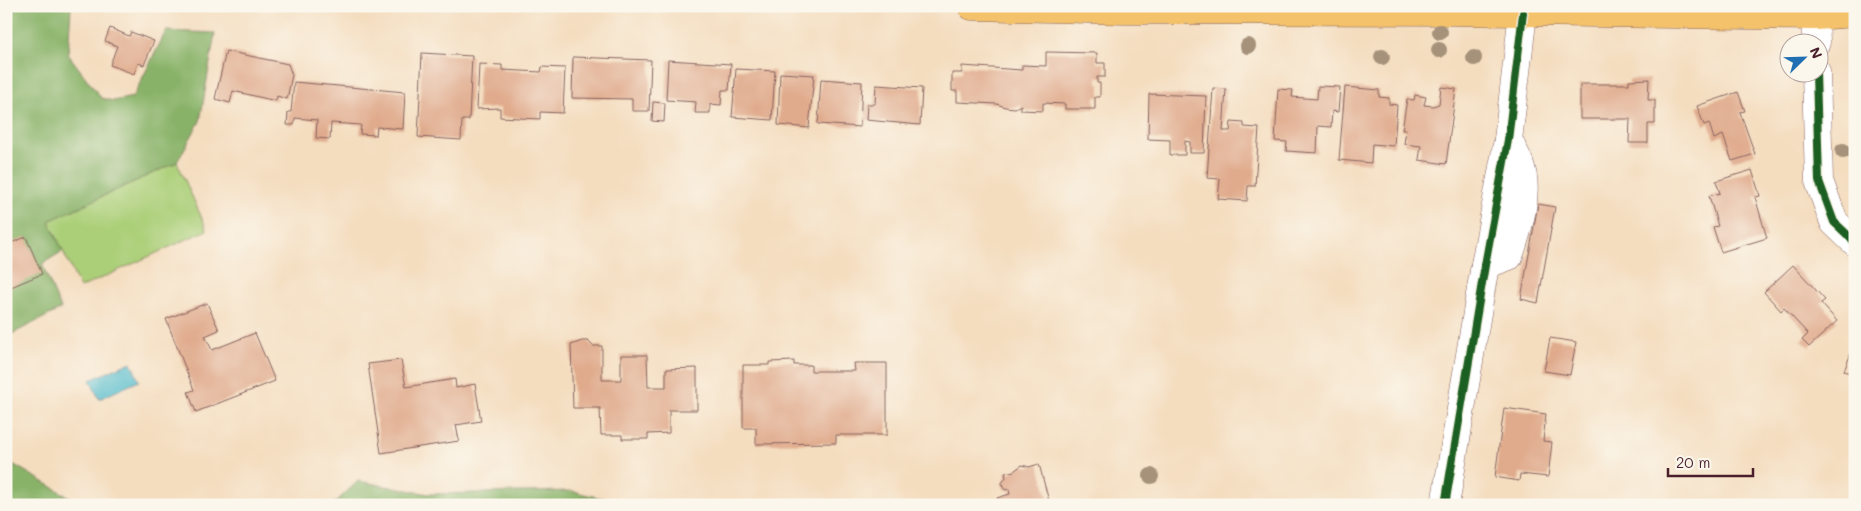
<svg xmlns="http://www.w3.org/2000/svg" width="1861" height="511" font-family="Mali,sans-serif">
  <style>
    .green { fill: #abcf78; stroke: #7a7752 }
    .forest { fill: #88b268; stroke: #69684a }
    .water { fill: #4eb9ca; stroke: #4c6c7a }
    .building { fill: #e0aa8c }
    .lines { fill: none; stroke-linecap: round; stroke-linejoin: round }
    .minor-casing { stroke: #86625f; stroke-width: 29 }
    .major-casing { stroke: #86625f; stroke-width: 29 }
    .minor { stroke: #fff; stroke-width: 28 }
    .major { stroke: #f4c26a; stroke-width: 28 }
    .cycleway-casing { stroke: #fbf7ec; stroke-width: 11 }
    .cycleway { stroke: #1b5e20; stroke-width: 8 }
    .tree { fill: #a6927a }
  </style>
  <rect width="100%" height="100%" fill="#fbf7ec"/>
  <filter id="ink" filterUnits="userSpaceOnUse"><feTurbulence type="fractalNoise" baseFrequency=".02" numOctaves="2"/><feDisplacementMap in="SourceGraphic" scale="10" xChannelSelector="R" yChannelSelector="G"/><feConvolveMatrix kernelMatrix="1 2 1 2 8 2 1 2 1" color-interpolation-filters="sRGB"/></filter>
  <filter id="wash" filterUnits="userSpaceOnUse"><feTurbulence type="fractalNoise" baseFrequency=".0096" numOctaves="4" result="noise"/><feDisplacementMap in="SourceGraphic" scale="20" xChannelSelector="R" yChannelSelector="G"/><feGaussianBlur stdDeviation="1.12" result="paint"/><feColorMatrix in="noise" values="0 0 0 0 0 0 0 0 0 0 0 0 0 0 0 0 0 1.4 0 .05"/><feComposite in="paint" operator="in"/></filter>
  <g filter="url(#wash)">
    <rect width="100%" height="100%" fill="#f4ddbf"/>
    <!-- green -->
    <path class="green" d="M177,162L207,230L80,288L49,221Z"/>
    <!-- forest -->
    <g class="forest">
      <path d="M6,6L71,7L68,54L101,98L113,101L133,97L166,31L215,33L200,121L177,162L49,221L63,251L42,264L61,309L6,337Z"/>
      <path d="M6,460L83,505H6Z"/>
      <path d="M358,481L429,494L570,491L634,505H333Z"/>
    </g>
    <!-- water -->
    <path class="water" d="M131,362L139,381L99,399L90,380Z"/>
    <g id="blocks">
      <!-- building -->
      <g class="building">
        <path d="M110,28L129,36L131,32L154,41L144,65L138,63L134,74L110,65L117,46L105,41Z"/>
        <path d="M226,51L288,64L292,75L287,99L277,96L276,101L233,91L230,103L215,99Z"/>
        <path d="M1046,52L1097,53V63H1105V77H1097V83H1100V97H1095V109H1065V104L1043,103V111L1021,110V105L1015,108L1005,107L997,104L957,102V91H952V73H962V66L1022,70V65L1046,66Z"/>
        <path d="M422,53L472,56L469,120H462L461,140L418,137Z"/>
        <path d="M573,57L651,60L649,111H632V99L572,98Z"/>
        <path d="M668,60L731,64L729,90H722L721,105L710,104V113H695L696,102L666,100Z"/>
        <path d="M479,64L502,65V70L541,72L542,67L565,68L563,113L540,112V119L519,118L500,117V108L477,109Z"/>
        <path d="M736,69L775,71L772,120L732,117Z"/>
        <path d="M780,73L814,75L809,128L778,125Z"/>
        <path d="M821,79L862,82L860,127L818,124Z"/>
        <path d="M1649,79L1648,100H1655V124H1648V143H1629L1630,119H1580V84H1629V80Z"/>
        <path d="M294,82L405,92L403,129L377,127L376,135L360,134L361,125L331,123L330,139L316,138L317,120L295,118L294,125H287L288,112H291Z"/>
        <path d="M876,85L922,88L920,125L866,120L867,104H875Z"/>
        <path d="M1318,86L1340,87L1338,112L1332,111L1331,127L1318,126L1317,153L1286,151L1287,142L1275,141L1278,89L1293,90L1292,97L1317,99Z"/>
        <path d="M1345,87L1379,90V97L1389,98V104L1397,105L1394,146L1372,144L1371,163L1339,160Z"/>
        <path d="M1441,87L1456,89L1446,164L1419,160L1421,146L1404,144L1406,130H1402L1407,99L1414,100L1415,95L1426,97L1424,105L1433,106L1439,104Z"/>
        <path d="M1213,88L1226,89L1223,131H1230L1231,122L1244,123V127L1259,128L1255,186H1248L1247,201L1218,199L1220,179L1207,178Z"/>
        <path d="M1738,92L1745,111L1740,112L1755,154L1732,161L1723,135L1714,139L1709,123L1704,125L1697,106Z"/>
        <path d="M1149,94L1206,96L1204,153H1190V142L1185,141V155H1170V140L1148,139Z"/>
        <path d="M653,102L665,103L664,122L652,121Z"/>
        <path d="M1752,170L1760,196L1755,197L1767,238L1721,252L1713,227L1718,226L1709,196L1720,193L1716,181Z"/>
        <path d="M1538,204L1555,207L1538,303L1521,299Z"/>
        <path d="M26,237L42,274L11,287L6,276V245Z"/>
        <path d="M1793,265L1825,300L1821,303L1837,321L1809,347L1802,340L1808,334L1784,308L1781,311L1764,292Z"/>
        <path d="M207,303L219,330L205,336L212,350L255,333L275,381L196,412L188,392L194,390L166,319Z"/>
        <path d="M1550,338L1576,342L1570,375L1544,371Z"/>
        <path d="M582,341H588L593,346H602V380H621V355H647L648,387H666V369L697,368V410H669V433L648,434V439H622V435H601L600,408H573L571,345Z"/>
        <path d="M1855,343V375L1844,371Z"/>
        <path d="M401,360L406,387L455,379L456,388L475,384L481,421L456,425L459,441L381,453L368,364Z"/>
        <path d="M794,361V365H811V371H855L854,363H887V435H836V443L756,444V428H743V365H769V362Z"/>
        <path d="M1504,408L1546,414L1543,441L1552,442L1548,477L1520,474L1519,481L1495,477Z"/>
        <path d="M1039,464L1050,505H999L997,498L1010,494L1009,489L1005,490L1003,487L1002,483L1006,477L1005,473L1014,471L1022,465L1029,467Z"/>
      </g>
    </g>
  </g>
  <g filter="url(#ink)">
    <use href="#blocks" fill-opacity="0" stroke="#86625f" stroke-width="1"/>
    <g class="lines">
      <!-- minor casing -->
      <g class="minor-casing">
        <g id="minor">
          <path d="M1815,16L1816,42"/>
          <path d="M1816,72L1819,181L1834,222L1855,242"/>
          <path d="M1485,265L1509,256C1518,230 1530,192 1520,165C1517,156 1512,148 1508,140"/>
          <path d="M1445,505L1485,265L1508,140L1523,13"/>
        </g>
      </g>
      <!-- major casing -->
      <g class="major-casing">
        <path id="major" d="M972,6L1125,10L1449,11L1815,16L1855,13"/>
      </g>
      <!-- minor -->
      <use href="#minor" class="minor"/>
      <!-- major -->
      <use href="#major" class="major"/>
      <!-- cycleway casing -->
      <g class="cycleway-casing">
        <g id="cycleway">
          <path d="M1816,72L1819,181L1834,222L1855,242"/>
          <path d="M1445,505L1485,265L1508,140L1523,13"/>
        </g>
      </g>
      <!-- cycleway -->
      <use href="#cycleway" class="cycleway"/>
    </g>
    <!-- trees -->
    <g class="tree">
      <circle cx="1440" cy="32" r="8"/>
      <circle cx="1248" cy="46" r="8"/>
      <circle cx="1439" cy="50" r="8"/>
      <circle cx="1382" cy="57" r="8"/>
      <circle cx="1474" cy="58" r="8"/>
      <circle cx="1843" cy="151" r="8"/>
      <circle cx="1151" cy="476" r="8"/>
    </g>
  </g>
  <!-- margin -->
  <rect width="1861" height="511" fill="none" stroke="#fbf7ec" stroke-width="25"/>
  <!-- north arrow -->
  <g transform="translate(1804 58) rotate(67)"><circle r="24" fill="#fbf7ec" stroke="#b4a19f"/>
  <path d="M0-4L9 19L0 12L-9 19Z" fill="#1f6fb2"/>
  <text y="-8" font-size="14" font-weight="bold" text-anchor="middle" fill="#4a1f2b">N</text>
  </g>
  <!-- scale -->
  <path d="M1668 468v8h85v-8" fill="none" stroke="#4a1f2b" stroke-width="2.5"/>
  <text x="1676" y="468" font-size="15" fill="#4a1f2b" stroke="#fbf7ec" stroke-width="4" paint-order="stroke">20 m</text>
</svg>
